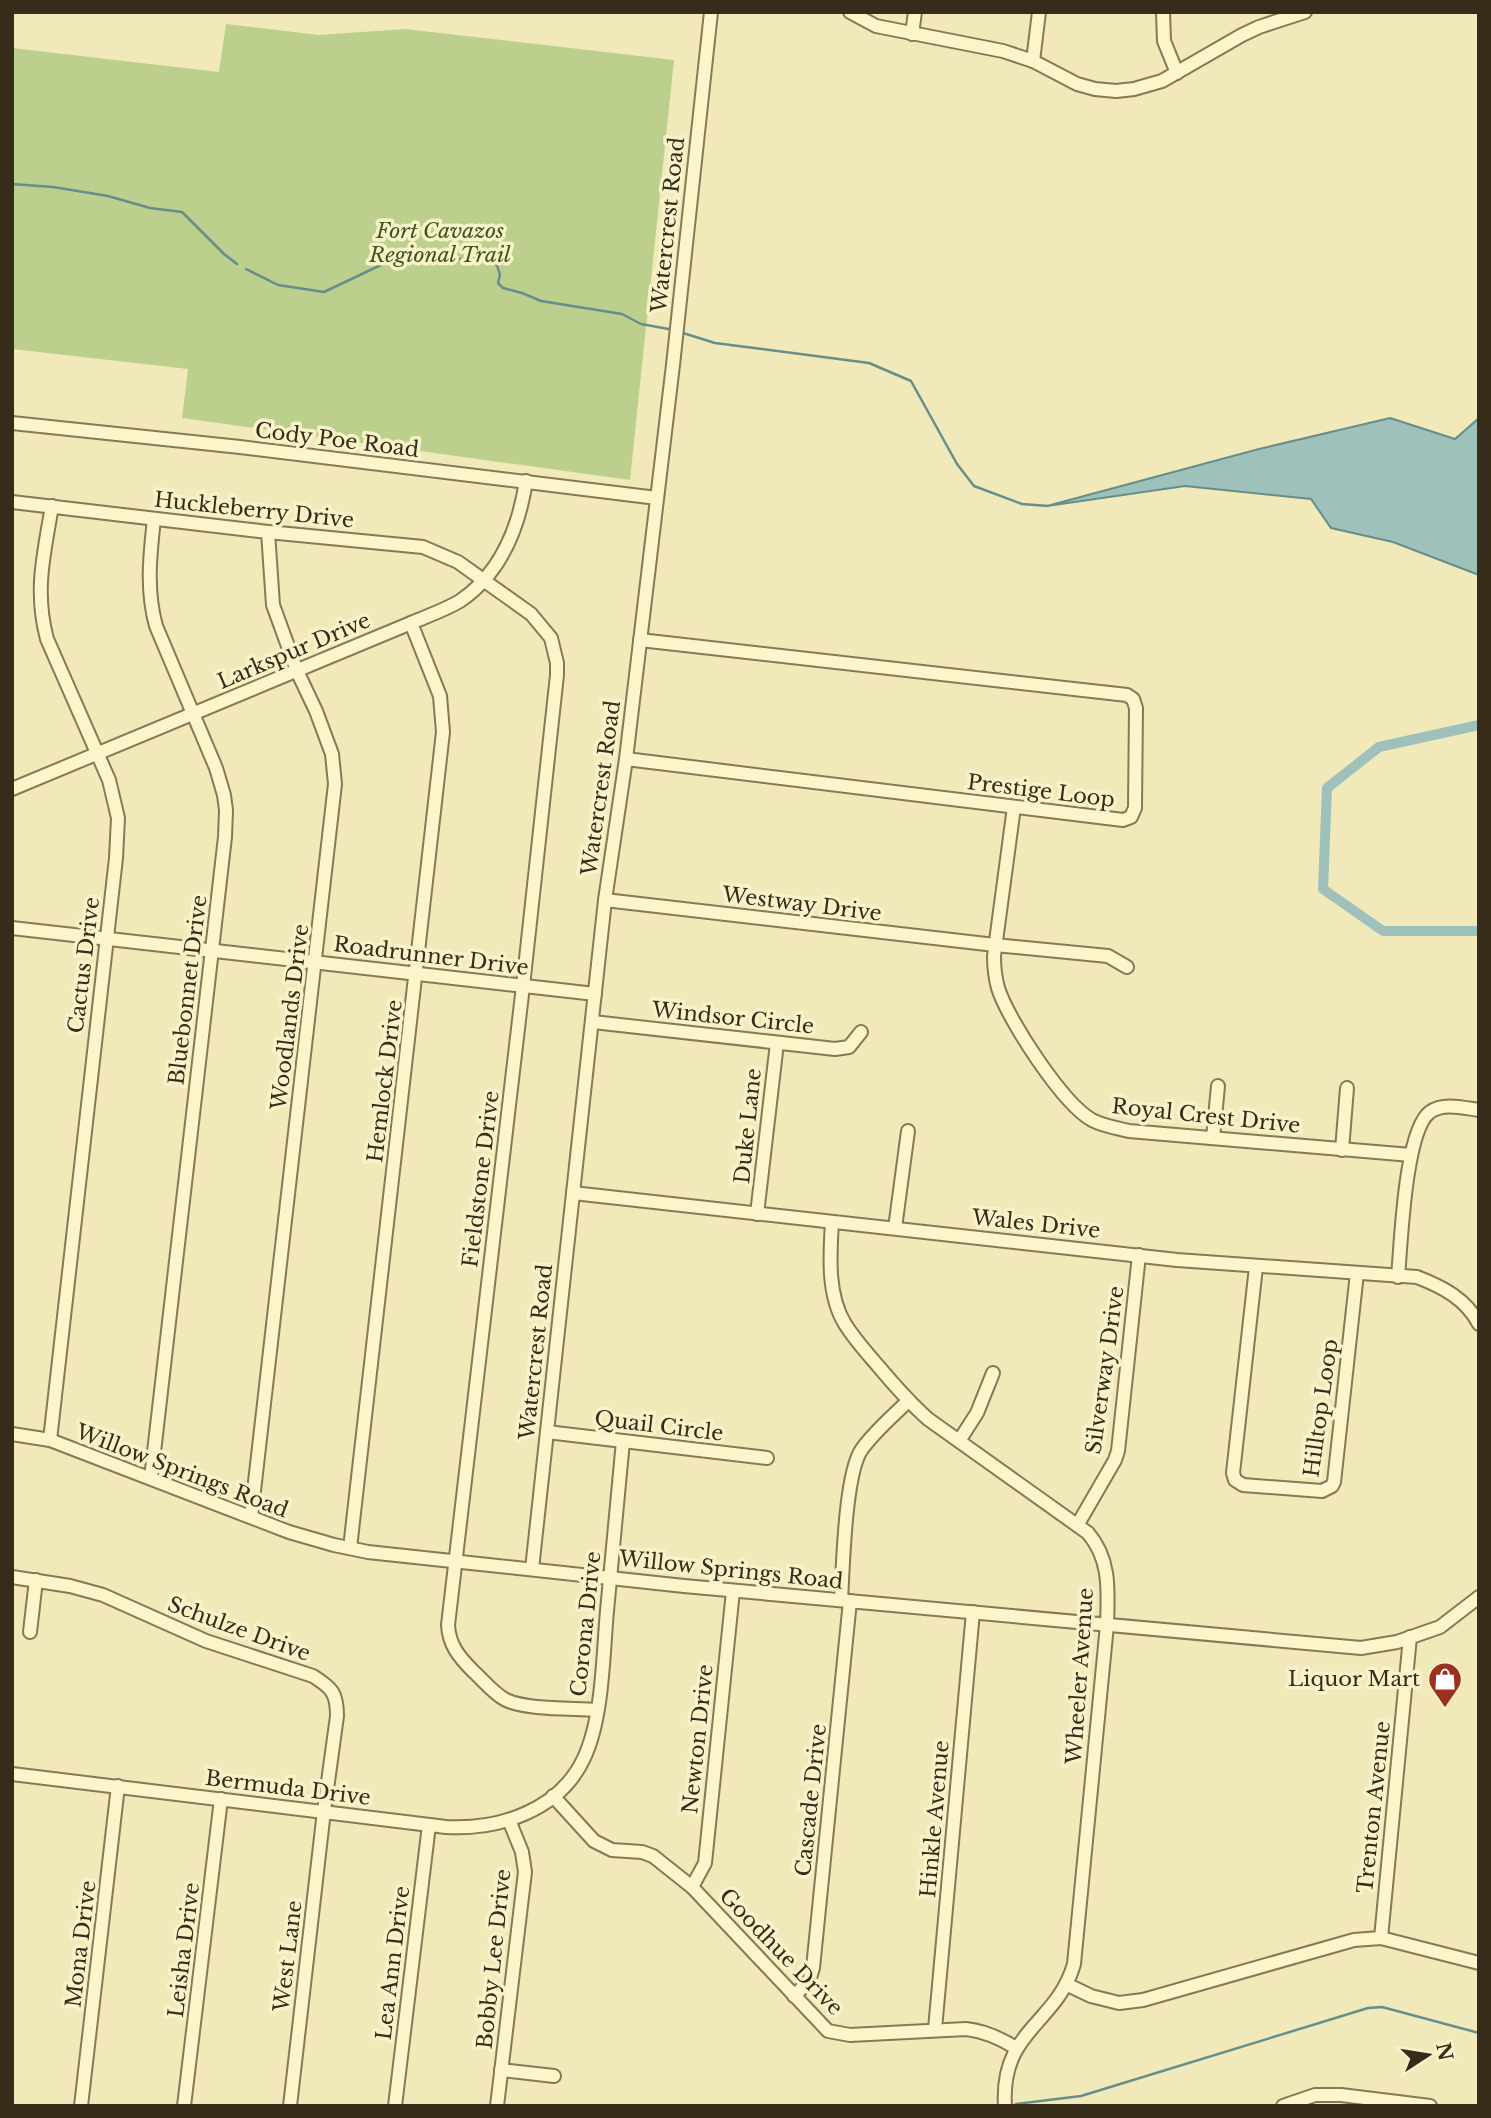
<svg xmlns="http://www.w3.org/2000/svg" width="1491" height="2118" font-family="'Libre Baskerville',serif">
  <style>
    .green { fill: #bdcf8d }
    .water { fill: #9ec1bc; stroke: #668e8b; stroke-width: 2 }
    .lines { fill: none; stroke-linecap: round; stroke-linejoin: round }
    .stream { stroke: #668e8b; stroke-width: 2.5 }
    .canal { stroke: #9ec1bc; stroke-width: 10 }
    .minor-casing { stroke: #897853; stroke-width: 16 }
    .minor { stroke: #fcf5cc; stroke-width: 12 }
    .labels { text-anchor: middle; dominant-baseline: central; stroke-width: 7; stroke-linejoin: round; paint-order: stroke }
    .street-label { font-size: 21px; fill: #362c19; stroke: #f8f2c9 }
    .park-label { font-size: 21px; font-style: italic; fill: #3e541e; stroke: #f8f2c9 }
    .poi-label { font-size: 21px; fill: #362c19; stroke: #f8f2c9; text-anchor: end }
  </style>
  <rect width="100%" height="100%" fill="#f1e9b9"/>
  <!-- green -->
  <path class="green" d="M226,24L319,35L405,29L674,60L630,480L182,418L188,369L12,349V48L219,72Z"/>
  <!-- water -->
  <path class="water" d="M1390,418L1455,439L1479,418V575L1393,542L1331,528L1311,499L1185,486L1047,506L1259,449Z"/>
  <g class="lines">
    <!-- stream -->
    <g class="stream">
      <path d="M12,184L53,187L108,196L150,208L182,212L224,254L237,264"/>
      <path d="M246,269L278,285L324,292L383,264L477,258L497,265L500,275L498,283L503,288L522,293L541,301L622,314L641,324L674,330"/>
      <path d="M680,332L715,343L869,363L911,381L957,464L974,486L1022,504L1048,506"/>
      <path d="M1016,2104L1081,2096L1368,2008L1382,2007L1479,2033"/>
      <path d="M992,2106L999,2105"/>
    </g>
    <!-- canal -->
    <path class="canal" d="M1479,725L1379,747L1327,788L1323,889L1383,931H1479"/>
    <!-- minor casing -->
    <g class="minor-casing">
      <g id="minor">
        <path d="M850,12L876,26L1003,51L1033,61L1077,84L1095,89L1116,91L1134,89L1162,81L1242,35L1259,27L1305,12"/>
        <path d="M1163,12L1164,41L1177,73"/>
        <path d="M912,34L915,12"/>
        <path d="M1033,61L1039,12"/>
        <path d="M12,423L240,447L657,498"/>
        <path d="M12,502L268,532L423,547L458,562L531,614L551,638L557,663V675L523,986L448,1625C449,1645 459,1657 473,1671C483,1680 494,1694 506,1700C527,1710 573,1708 597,1710"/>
        <path d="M626,759L1123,820L1131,817L1135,808L1136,708L1133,699L1127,695L640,640"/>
        <path d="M12,789L411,623C427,616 445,610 460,601C501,573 519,527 526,481"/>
        <path d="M1014,807L994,956C994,967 995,977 998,988C1008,1020 1063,1104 1092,1120C1103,1126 1117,1128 1129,1131L1411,1155"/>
        <path d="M605,900L995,945L1108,956L1127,967"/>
        <path d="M12,928L595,994"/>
        <path d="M593,1022L835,1049L849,1047L861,1032"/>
        <path d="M1213,1138L1218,1086"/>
        <path d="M1342,1150L1347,1088"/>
        <path d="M573,1193L1177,1260L1417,1277C1443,1287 1466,1299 1479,1324"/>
        <path d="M757,1214L777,1043"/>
        <path d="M832,1222C830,1255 827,1295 845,1324C855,1340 867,1353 879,1367C895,1386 910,1403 928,1419L1088,1533C1111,1560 1108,1591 1107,1625L1074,1964C1057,2024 1000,2030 1005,2106"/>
        <path d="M895,1228L908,1131"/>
        <path d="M1256,1267L1233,1473L1235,1480L1243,1485L1322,1491L1332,1486L1334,1482L1357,1273"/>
        <path d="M1398,1277C1401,1243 1405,1130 1430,1112C1443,1102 1464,1108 1479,1110"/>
        <path d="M547,1432L767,1458"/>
        <path d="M12,1434L50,1440L289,1532L334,1545L368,1552L684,1586L1361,1648L1397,1642L1440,1627L1479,1597"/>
        <path d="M50,1440L116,858L118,818L109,780L47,639C34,591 44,554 52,506"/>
        <path d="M959,1441L977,1413L993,1373"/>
        <path d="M151,1478L225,837L226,810L224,795L216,768L156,626C146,590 150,555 154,519"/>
        <path d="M251,1517L335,784L332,754L316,711L297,671L273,605L268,532"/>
        <path d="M1078,1524L1115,1460L1118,1451L1139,1255"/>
        <path d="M350,1548L443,732L440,696L411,623"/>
        <path d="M532,1569L605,900L626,759L673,365L711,12"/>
        <path d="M12,1577L70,1586L103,1595L206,1641L313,1676C332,1688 337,1693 337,1716L324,1811L290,2106"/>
        <path d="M841,1600C843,1567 845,1472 862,1449C875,1431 893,1416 908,1401"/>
        <path d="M30,1632L36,1580"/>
        <path d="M12,1774L446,1827C500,1830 560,1810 584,1758C603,1718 603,1654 607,1611C612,1554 618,1498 623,1441"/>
        <path d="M553,1796L594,1841L612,1850L642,1852L653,1856L692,1887L828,2031L850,2035L966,2029C985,2031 1000,2038 1016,2048"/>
        <path d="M692,1887L705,1863L733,1591"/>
        <path d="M1381,1938L1410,1637"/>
        <path d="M1066,1984L1091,1996L1119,2003L1143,2000L1354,1940L1381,1938L1479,1963"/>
        <path d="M794,1996L809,1981L813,1968L850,1601"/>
        <path d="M935,2029L973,1612"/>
        <path d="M501,2070L554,2076"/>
        <path d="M81,2106L118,1786"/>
        <path d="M184,2106L221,1799"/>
        <path d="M395,2106L429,1825"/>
        <path d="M497,2106L525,1872L522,1852L509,1820"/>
        <path d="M1283,2106L1315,2095H1341L1430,2106"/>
      </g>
    </g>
    <!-- minor -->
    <use href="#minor" class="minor"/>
  </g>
  <!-- icons -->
  <defs>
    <g id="shop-pin" transform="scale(1.75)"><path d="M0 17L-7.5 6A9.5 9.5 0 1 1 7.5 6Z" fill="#9c311e" stroke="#f8f2c9"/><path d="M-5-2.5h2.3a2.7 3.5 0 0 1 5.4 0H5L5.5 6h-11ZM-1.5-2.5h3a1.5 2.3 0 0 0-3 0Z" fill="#fff"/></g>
  </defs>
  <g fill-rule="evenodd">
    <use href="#shop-pin" x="1445" y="1679"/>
  </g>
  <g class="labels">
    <!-- street labels -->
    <g class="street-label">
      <text transform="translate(668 225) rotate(-84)">Watercrest Road</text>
      <text transform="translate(337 440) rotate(7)">Cody Poe Road</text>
      <text transform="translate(254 510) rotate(6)">Huckleberry Drive</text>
      <text transform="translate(294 651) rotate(-23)">Larkspur Drive</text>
      <text transform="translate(601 788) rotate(-82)">Watercrest Road</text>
      <text transform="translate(1041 791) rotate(7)">Prestige Loop</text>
      <text transform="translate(802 904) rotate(7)">Westway Drive</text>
      <text transform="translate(431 956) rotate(7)">Roadrunner Drive</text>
      <text transform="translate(84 965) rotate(-83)">Cactus Drive</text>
      <text transform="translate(188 990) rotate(-83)">Bluebonnet Drive</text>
      <text transform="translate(290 1017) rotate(-83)">Woodlands Drive</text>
      <text transform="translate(733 1018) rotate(6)">Windsor Circle</text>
      <text transform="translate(385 1081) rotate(-83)">Hemlock Drive</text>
      <text transform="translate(1206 1116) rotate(6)">Royal Crest Drive</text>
      <text transform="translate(748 1126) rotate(-84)">Duke Lane</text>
      <text transform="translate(481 1179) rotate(-83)">Fieldstone Drive</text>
      <text transform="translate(1036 1224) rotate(6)">Wales Drive</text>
      <text transform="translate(536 1352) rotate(-84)">Watercrest Road</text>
      <text transform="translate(1105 1370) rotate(-82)">Silverway Drive</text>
      <text transform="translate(1321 1408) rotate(-82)">Hilltop Loop</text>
      <text transform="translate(659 1426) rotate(7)">Quail Circle</text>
      <text transform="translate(182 1471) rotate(21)">Willow Springs Road</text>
      <text transform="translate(731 1570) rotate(6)">Willow Springs Road</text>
      <text transform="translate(586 1624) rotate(-84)">Corona Drive</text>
      <text transform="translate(239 1629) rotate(20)">Schulze Drive</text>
      <text transform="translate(1080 1676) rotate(-86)">Wheeler Avenue</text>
      <text transform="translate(698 1739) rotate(-84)">Newton Drive</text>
      <text transform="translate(288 1788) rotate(7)">Bermuda Drive</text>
      <text transform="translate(811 1800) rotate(-84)">Cascade Drive</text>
      <text transform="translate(1374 1807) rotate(-84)">Trenton Avenue</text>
      <text transform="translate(935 1819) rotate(-85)">Hinkle Avenue</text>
      <text transform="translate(81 1944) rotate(-83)">Mona Drive</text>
      <text transform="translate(184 1950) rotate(-83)">Leisha Drive</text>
      <text transform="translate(781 1952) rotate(46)">Goodhue Drive</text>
      <text transform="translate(288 1956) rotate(-83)">West Lane</text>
      <text transform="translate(494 1959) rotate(-84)">Bobby Lee Drive</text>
      <text transform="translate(393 1963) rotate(-83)">Lea Ann Drive</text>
    </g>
    <!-- park labels -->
    <g class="park-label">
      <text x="440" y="231">Fort Cavazos<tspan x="440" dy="24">Regional Trail</tspan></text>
    </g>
    <!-- poi labels -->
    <g class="poi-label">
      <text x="1420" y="1679">Liquor Mart</text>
    </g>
  </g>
  <!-- border -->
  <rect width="1491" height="2118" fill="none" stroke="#362c19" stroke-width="28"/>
  <!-- north arrow -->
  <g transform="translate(1428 2055) rotate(78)" stroke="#f8f2c9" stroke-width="5" paint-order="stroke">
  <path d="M0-5L12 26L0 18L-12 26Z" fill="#362c19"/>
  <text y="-10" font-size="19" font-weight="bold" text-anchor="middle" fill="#362c19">N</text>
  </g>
</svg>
